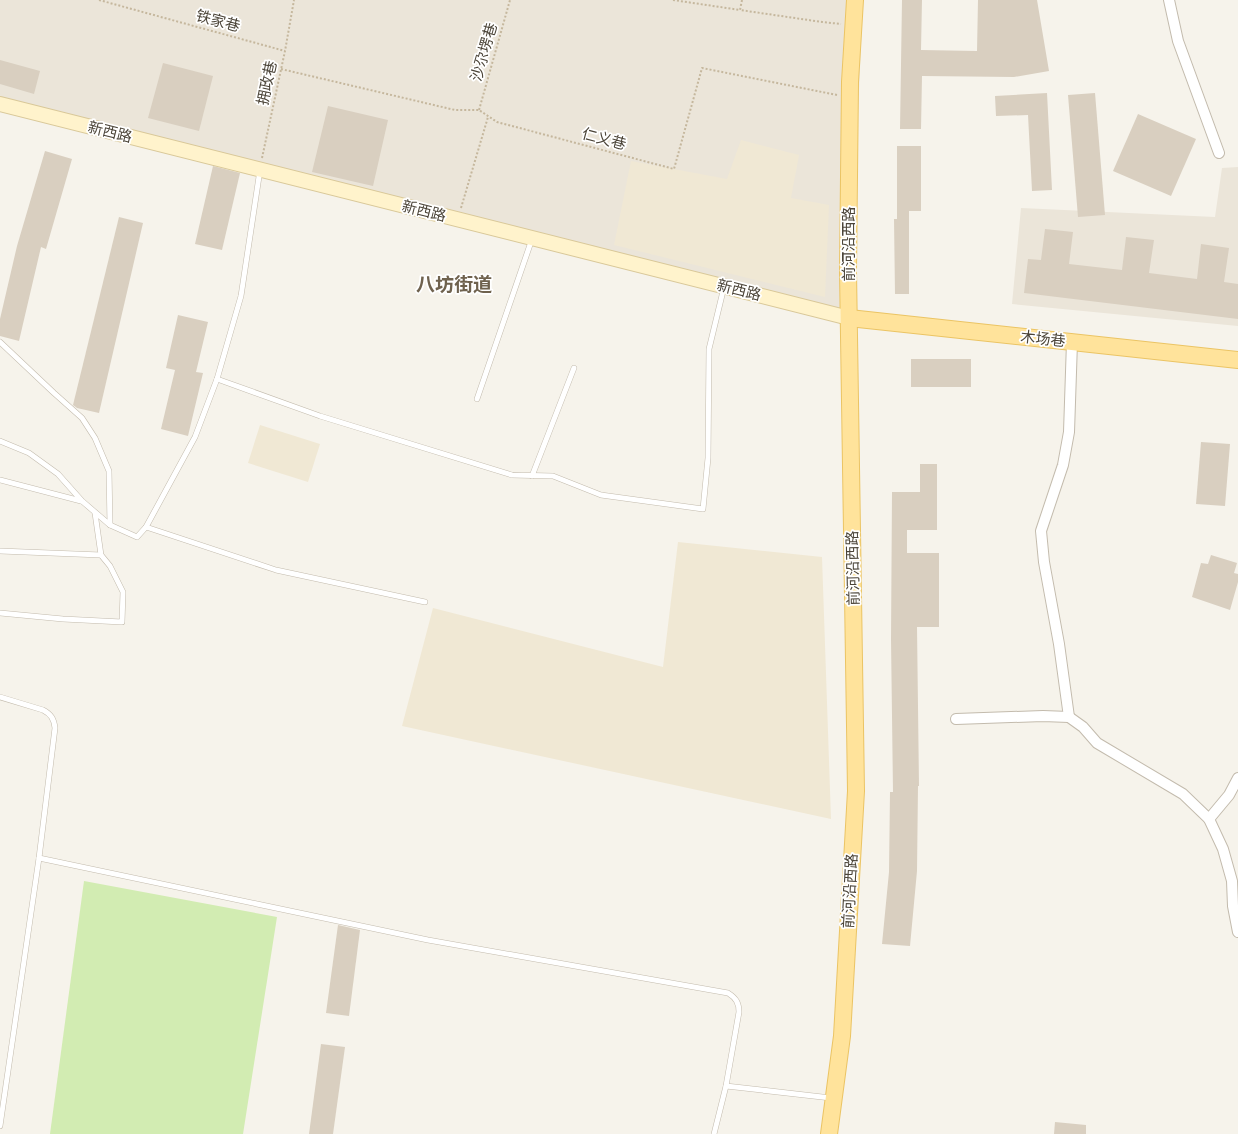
<svg xmlns="http://www.w3.org/2000/svg" width="1238" height="1134" font-family="Figtree,'Noto Sans SC',sans-serif">
  <style>
    .residential { fill: #ebe5d9 }
    .education { fill: #f0e8d4 }
    .green { fill: #d2ecb2 }
    .building { fill: #d9cfc0 }
    .lines { fill: none; stroke-linecap: round; stroke-linejoin: round }
    .service-casing { stroke: #c3bbad; stroke-width: 6 }
    .minor-casing { stroke: #c3bbad; stroke-width: 12 }
    .secondary-casing { stroke: #d9c899; stroke-width: 16 }
    .primary-casing { stroke: #ebc464; stroke-width: 18 }
    .path { stroke: #c5b79d; stroke-width: 2; stroke-dasharray: 2 2; stroke-linecap: butt }
    .service { stroke: #fff; stroke-width: 5 }
    .minor { stroke: #fff; stroke-width: 10 }
    .secondary { stroke: #fff3cc; stroke-width: 14 }
    .primary { stroke: #ffe39b; stroke-width: 16 }
    .labels { text-anchor: middle; dominant-baseline: central; stroke-width: 3.5; stroke-linejoin: round; paint-order: stroke }
    .street-label { font-size: 15px; fill: #4b4438; stroke: #fff }
    .district-label { font-size: 19px; font-weight: bold; fill: #6f624e; stroke: #fff }
  </style>
  <rect width="100%" height="100%" fill="#f6f3eb"/>
  <!-- residential -->
  <g class="residential">
    <path d="M0,0H863L849,318L0,104Z"/>
    <path d="M1238,167V326L1012,304L1021,208L1215,217L1222,168Z"/>
  </g>
  <!-- education -->
  <g class="education">
    <path d="M741,140L799,155L791,198L829,205L825,297L614,245L631,161L727,179Z"/>
    <path d="M260,425L320,444L308,482L248,463Z"/>
    <path d="M678,542L822,557L831,819L402,726L433,608L663,667Z"/>
  </g>
  <!-- green -->
  <path class="green" d="M84,881L277,917L243,1134H50Z"/>
  <!-- building -->
  <g class="building">
    <path d="M902,0H922L921,50L977,51L978,0H1037L1049,71L1014,77L922,76L921,129H900Z"/>
    <path d="M0,60L40,71L34,94L0,84Z"/>
    <path d="M163,63L213,76L199,131L148,118Z"/>
    <path d="M1047,93L1052,190L1032,191L1028,115L996,116L995,96Z"/>
    <path d="M1095,93L1105,215L1078,217L1068,95Z"/>
    <path d="M328,106L388,120L373,186L312,172Z"/>
    <path d="M1138,114L1196,139L1171,196L1113,171Z"/>
    <path d="M897,146H921V211H909V294H895L894,219H897Z"/>
    <path d="M45,151L72,159L46,249L41,247L19,341L0,336V319L17,246Z"/>
    <path d="M213,166L240,173L222,250L195,244Z"/>
    <path d="M119,217L143,223L99,413L77,408L73,405Z"/>
    <path d="M1045,229L1073,232L1069,264L1122,270L1126,237L1154,240L1149,273L1197,279L1201,244L1229,248L1224,282L1238,284V319L1024,293L1028,259L1041,260Z"/>
    <path d="M178,315L208,322L196,372L203,373L188,436L161,429L175,370L166,368Z"/>
    <rect x="911" y="359" width="60" height="28"/>
    <path d="M1201,442L1230,444L1225,506L1196,504Z"/>
    <path d="M920,464H937V530H907V553H939V627H917L919,786H918L917,871L910,946L882,944L889,872L890,792H893L891,639L892,492H920Z"/>
    <path d="M1211,555L1237,563L1234,573L1238,574V582L1230,610L1192,597L1201,563L1208,564Z"/>
    <path d="M338,925L360,930L349,1016L326,1013Z"/>
    <path d="M321,1044L345,1047L333,1134H309Z"/>
    <path d="M1055,1122L1086,1125V1134H1054Z"/>
  </g>
  <g class="lines">
    <!-- service casing -->
    <g class="service-casing">
      <g id="service">
        <path d="M0,342L54,393L82,418L95,438L109,471L110,525"/>
        <path d="M217,379L320,416L512,475L553,476L601,495L703,509L708,458L709,349L724,287"/>
        <path d="M477,399L532,239"/>
        <path d="M0,441L29,453L58,474L82,501L110,525L137,537L146,527L195,437L217,379L241,296L260,170"/>
        <path d="M532,476L574,368"/>
        <path d="M0,480L81,501"/>
        <path d="M146,527L276,570L425,602"/>
        <path d="M0,551L101,555"/>
        <path d="M0,613L63,619L122,622L123,592L110,566L101,555L95,513"/>
        <path d="M0,697L43,710C51,714 54,719 55,728L39,858L0,1126"/>
        <path d="M39,858L428,940L728,993C736,998 739,1003 739,1012L726,1086L714,1134"/>
        <path d="M726,1086L831,1098"/>
      </g>
    </g>
    <!-- minor casing -->
    <g class="minor-casing">
      <g id="minor">
        <path d="M1169,0L1178,41L1219,153"/>
        <path d="M1069,717L1059,644L1044,562L1041,531L1063,465L1069,432L1072,342"/>
        <path d="M956,719L1043,716L1069,717L1083,727L1097,743L1183,794L1209,819L1223,849L1232,881L1233,906L1238,932"/>
        <path d="M1209,819L1229,795L1238,778"/>
      </g>
    </g>
    <!-- secondary casing -->
    <g class="secondary-casing">
      <path id="secondary" d="M0,104L849,318"/>
    </g>
    <!-- primary casing -->
    <g class="primary-casing">
      <g id="primary">
        <path d="M849,318L1238,360"/>
        <path d="M829,1134L842,1036L856,791L848,271L850,82L855,0"/>
      </g>
    </g>
    <!-- path -->
    <g class="path">
      <path d="M99,0L285,51"/>
      <path d="M673,0L740,10"/>
      <path d="M742,0L740,10L822,22L841,24"/>
      <path d="M281,69L455,110H479L497,122L674,169L702,68L837,95"/>
      <path d="M479,110L510,0"/>
      <path d="M262,158L285,51L294,0"/>
      <path d="M461,208L488,117"/>
    </g>
    <!-- service -->
    <use href="#service" class="service"/>
    <!-- minor -->
    <use href="#minor" class="minor"/>
    <!-- secondary -->
    <use href="#secondary" class="secondary"/>
    <!-- primary -->
    <use href="#primary" class="primary"/>
  </g>
  <g class="labels">
    <!-- street labels -->
    <g class="street-label">
      <text transform="translate(218 21) rotate(15)">铁家巷</text>
      <text transform="translate(484 52) rotate(-74)">沙尕塄巷</text>
      <text transform="translate(267 83) rotate(-78)">拥政巷</text>
      <text transform="translate(110 132) rotate(14)">新西路</text>
      <text transform="translate(604 139) rotate(15)">仁义巷</text>
      <text transform="translate(424 211) rotate(14)">新西路</text>
      <text transform="translate(849 244) rotate(-90)">前河沿西路</text>
      <text transform="translate(739 290) rotate(14)">新西路</text>
      <text transform="translate(1043 339) rotate(6)">木场巷</text>
      <text transform="translate(853 568) rotate(-91)">前河沿西路</text>
      <text transform="translate(850 891) rotate(-87)">前河沿西路</text>
    </g>
    <!-- district labels -->
    <g class="district-label">
      <text x="454" y="284">八坊街道</text>
    </g>
  </g>
</svg>
